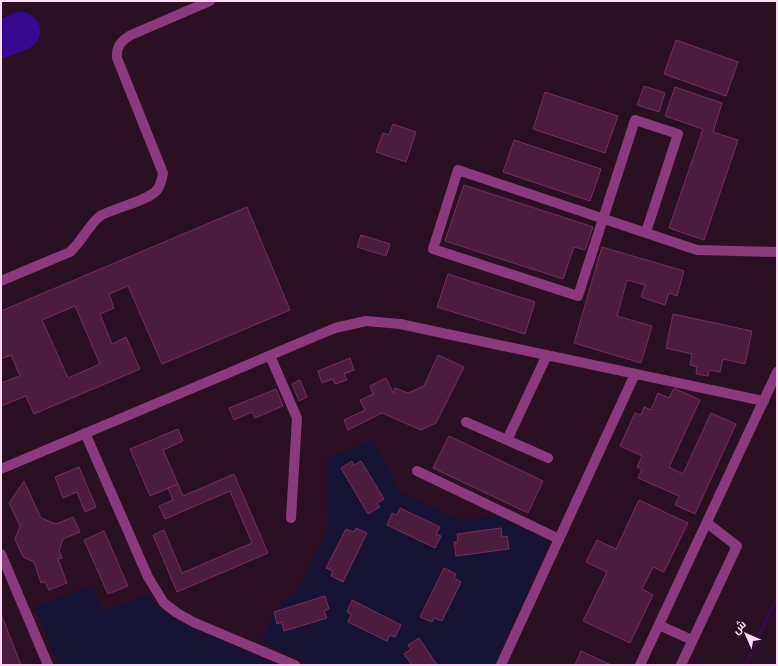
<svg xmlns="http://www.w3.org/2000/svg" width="778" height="666" font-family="'Golos Text',Cairo,sans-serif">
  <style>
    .green { fill: #161335 }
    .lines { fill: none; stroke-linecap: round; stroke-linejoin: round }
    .stream { stroke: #3b094a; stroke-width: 4 }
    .taxiway { stroke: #350a90; stroke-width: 38 }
    .building { fill: #4c1c3c; stroke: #792d5f; fill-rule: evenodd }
    .minor { stroke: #8a3a7d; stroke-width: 10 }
  </style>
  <rect width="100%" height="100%" fill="#2a1022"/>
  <!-- green -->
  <g class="green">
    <path d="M374,440L400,492L460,520L499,517L550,542L494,665H313L261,642L274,612L299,588L328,529L327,458Z"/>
    <path d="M92,586L103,611L149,594L158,607L172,618L191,628L279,665H58L35,607Z"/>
  </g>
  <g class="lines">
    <!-- stream -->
    <path class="stream" d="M746,665L777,597"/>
    <!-- taxiway -->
    <path class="taxiway" d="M1,39L21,31"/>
  </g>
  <!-- building -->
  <g class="building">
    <path d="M676,40L738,62L726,96L664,74Z"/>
    <path d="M644,86L665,93L659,112L637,105Z"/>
    <path d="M675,87L722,103L713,132L738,140L704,240L669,228L703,129L665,116Z"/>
    <path d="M545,92L618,116L605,153L533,129Z"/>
    <path d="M393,124L416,132L406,162L376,152L383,133L389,135Z"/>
    <path d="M514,140L601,169L590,201L503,172Z"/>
    <path d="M464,185L593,227L585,250L574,247L563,279L445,241Z"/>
    <path d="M247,207L290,310L162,364L128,286L109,294L114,308L100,314L112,344L126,337L140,369L34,414L26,396L1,406V383L20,376L11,355L1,359V311ZM75,306L100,364L68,378L42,320Z"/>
    <path d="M361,235L390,244L386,256L357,247Z"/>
    <path d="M602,247L684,271L677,296L669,293L665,305L641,297L645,285L627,280L617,316L652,326L641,363L574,343Z"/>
    <path d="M448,274L535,302L525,334L437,307Z"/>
    <path d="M673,314L752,331L745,364L723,359L720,372L709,370L708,376L696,374L697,367L690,365L692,354L666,348Z"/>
    <path d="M438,355L464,367L436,423L421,430L382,413L348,430L344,420L365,410L360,400L373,394L370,386L386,378L393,393L395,388L408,393L424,386Z"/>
    <path d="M350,358L354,370L344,374L347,380L335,384L333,379L322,383L318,371Z"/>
    <path d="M300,380L307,397L299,401L292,384Z"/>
    <path d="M674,388L700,400L669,467L683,474L711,413L736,424L695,514L675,505L679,496L638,478L642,469L637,467L642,456L620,446L635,413L641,415L644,407L651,410L658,393L669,398Z"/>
    <path d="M276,389L283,406L255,418L252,412L234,420L229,408Z"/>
    <path d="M178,429L183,441L163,450L178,484L150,496L130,449Z"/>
    <path d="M449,436L543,481L528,513L433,468Z"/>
    <path d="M352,461L354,465L361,461L384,499L377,503L380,507L368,514L341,468Z"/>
    <path d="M79,467L96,507L85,512L77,492L63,498L55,477Z"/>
    <path d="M234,474L268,553L177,592L153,535L164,530L182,573L252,543L230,491L165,519L159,506L173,500L168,488L178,484L183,496Z"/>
    <path d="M24,481L41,518L56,524L73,517L80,532L63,539L59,550L62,558L58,559L67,583L49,590L45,582L41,583L34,562L23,557L15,539L20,526L9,503Z"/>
    <path d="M639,500L688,523L664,572L653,567L642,589L653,595L630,643L583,621L607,572L586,562L597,540L616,549Z"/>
    <path d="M400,508L440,527L436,534L441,536L435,548L387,525L392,513L397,515Z"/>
    <path d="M356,528L367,533L343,582L331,576L333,571L326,568L346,529L354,532Z"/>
    <path d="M501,528L502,537L507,536L509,549L456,556L454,542H458L457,534Z"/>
    <path d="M104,531L128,586L108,594L84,540Z"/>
    <path d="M444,568L456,574L454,578L461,582L442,621L434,618L432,622L420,617Z"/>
    <path d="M325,596L329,609L324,611L327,618L284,631L282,622L277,624L274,612Z"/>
    <path d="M352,600L401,625L395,637L390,635L387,641L348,622L351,614L347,612Z"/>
    <path d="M1,614L21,665H1Z"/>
    <path d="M419,638L437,665H412L404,654L411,649L408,645Z"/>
    <path d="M581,651L611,665H575Z"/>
  </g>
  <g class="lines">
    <!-- minor -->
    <g class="minor">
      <path d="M646,232L678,134L635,120L578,296L433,249L458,170L697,250L777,252"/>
      <path d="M1,281L70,252C82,241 88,226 100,216C114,208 148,201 157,190C161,185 162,179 163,173L117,58C116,46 121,41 131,35L210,1"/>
      <path d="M270,356L297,418L291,518"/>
      <path d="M466,422L548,458"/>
      <path d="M85,433L148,577L164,603L177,613L193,622L295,665"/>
      <path d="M507,440L547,355"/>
      <path d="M1,469L335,328L366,321L400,324L764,401"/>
      <path d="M417,471L559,539"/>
      <path d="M1,554L48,665"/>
      <path d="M659,625L692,640"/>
      <path d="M501,665L635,374"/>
      <path d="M640,665L777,372"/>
      <path d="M681,665L737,546L707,523"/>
    </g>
  </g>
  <!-- border -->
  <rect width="778" height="666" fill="none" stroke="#ffd9f6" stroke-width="4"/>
  <!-- north arrow -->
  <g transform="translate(746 634) rotate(315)" stroke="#2a1022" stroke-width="3" paint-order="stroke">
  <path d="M0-3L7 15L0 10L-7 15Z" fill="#ffd9f6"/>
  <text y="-6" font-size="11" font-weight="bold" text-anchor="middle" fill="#ffd9f6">ش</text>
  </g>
</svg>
